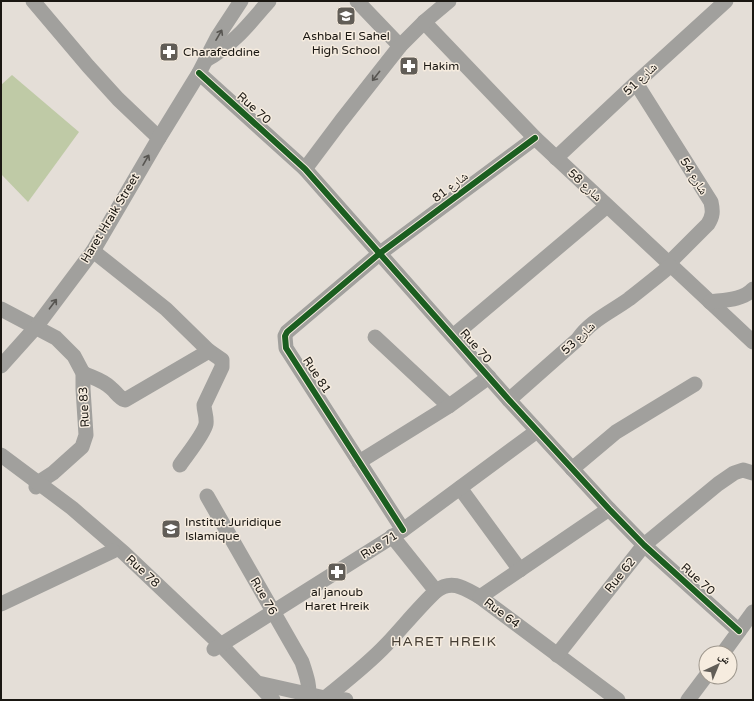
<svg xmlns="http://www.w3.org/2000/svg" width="754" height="701" font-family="'Varela Round','Noto Naskh Arabic',sans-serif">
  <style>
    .green { fill: #bfcaa6 }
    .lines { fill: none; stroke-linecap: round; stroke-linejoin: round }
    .minor { stroke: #a1a09d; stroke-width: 15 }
    .cycleway-casing { stroke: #f6ecdf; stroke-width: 8 }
    .cycleway { stroke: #1b5e20; stroke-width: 6 }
    .oneway { stroke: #575551 }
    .labels { text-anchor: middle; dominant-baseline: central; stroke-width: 3; stroke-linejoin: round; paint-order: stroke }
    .poi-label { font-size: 12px; fill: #1a1712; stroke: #f6ecdf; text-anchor: start }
    .street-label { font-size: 12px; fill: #1a1712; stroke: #f6ecdf }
    .quarter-label { font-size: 14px; letter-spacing: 1px; fill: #453d33; stroke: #f6ecdf }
  </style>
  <rect width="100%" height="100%" fill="#e4ded7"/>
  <!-- green -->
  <path class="green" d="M12,75L79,132L28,202L1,174V85Z"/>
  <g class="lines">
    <!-- minor -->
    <g class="minor">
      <path d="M33,1L88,66L118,99L159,138"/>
      <path d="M357,1L400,46"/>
      <path d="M424,22L535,138L753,342"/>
      <path d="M206,60C232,46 250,23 269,1"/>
      <path d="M199,73L305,169L509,400L609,509L644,545L739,631"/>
      <path d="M636,83L711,202C713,211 713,216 708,224L668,264"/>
      <path d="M556,158L636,83L726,1"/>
      <path d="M305,169L341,121L400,46L424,22L449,1"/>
      <path d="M93,251L166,309L209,351L222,360V367L204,405C204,411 207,417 206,424C204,434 186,456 180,465"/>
      <path d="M710,302C724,300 743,300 753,289"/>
      <path d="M1,309L56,338L74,356L83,373V389L86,435L82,447L53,473L39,482L36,487"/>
      <path d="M453,336L607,206"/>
      <path d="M375,337L449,406"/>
      <path d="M1,366L36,327L93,251L159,138L199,73L218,36L241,1"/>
      <path d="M83,373C93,378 103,380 111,388C116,392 119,398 125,400L209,351"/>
      <path d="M509,400L578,339C590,321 611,312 629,299C643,288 657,277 670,266"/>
      <path d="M1,455L72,508L124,553L220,644L273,700"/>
      <path d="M359,462L449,406L489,377"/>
      <path d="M572,469L616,432L695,384"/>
      <path d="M460,488L520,570"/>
      <path d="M207,496L302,662C306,674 311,688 308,700"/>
      <path d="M403,530L286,348L285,336L287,332L379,254L535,138"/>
      <path d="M392,536L436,591C452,579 464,588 480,597L618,700"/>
      <path d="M480,597L609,509"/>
      <path d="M1,604L113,551"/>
      <path d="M214,649L403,530L537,431"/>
      <path d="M723,653L753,612"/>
      <path d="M557,655L644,545L718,484L734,473L743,470L753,473"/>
      <path d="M258,683L325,698L346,700"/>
      <path d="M325,698C346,681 367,665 386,645C403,627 418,608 436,591"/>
      <path d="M688,700L706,676"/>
    </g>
    <!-- cycleway casing -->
    <g class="cycleway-casing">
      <g id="cycleway">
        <path d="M199,73L305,169L509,400L609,509L644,545L739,631"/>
        <path d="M403,530L286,348L285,336L287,332L379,254L535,138"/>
      </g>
    </g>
    <!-- cycleway -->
    <use href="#cycleway" class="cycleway"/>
  </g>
  <!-- one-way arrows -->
  <defs><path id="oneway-shaft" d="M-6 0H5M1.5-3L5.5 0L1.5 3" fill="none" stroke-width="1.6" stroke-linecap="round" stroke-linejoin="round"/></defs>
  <g class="oneway">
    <use href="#oneway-shaft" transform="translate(219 35) rotate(-60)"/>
    <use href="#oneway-shaft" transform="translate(376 76) rotate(128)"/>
    <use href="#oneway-shaft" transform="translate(146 160) rotate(-60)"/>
    <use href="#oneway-shaft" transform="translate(53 304) rotate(-53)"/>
  </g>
  <!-- icons -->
  <defs>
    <g id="school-square" transform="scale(1)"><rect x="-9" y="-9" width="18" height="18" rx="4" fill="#615d57" stroke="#f6ecdf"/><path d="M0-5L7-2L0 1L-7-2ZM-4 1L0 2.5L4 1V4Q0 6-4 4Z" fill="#fff"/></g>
    <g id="pharmacy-square" transform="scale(1)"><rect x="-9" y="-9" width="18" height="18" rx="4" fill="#615d57" stroke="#f6ecdf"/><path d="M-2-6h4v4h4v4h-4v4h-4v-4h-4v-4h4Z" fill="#fff"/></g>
  </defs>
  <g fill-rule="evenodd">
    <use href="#school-square" x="346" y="16"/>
    <use href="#pharmacy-square" x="169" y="52"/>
    <use href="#pharmacy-square" x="409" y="66"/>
    <use href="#school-square" x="171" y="529"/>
    <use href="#pharmacy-square" x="337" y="572"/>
  </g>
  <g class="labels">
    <!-- poi labels -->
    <g class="poi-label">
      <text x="346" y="36" text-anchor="middle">Ashbal El Sahel<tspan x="346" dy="14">High School</tspan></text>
      <text x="183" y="52">Charafeddine</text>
      <text x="423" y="66">Hakim</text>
      <text x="185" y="522">Institut Juridique<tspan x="185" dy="14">Islamique</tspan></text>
      <text x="337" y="592" text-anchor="middle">al janoub<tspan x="337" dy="14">Haret Hreik</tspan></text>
    </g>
    <!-- street labels -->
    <g class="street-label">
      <text transform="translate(640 79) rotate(-43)">شارع 51</text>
      <text transform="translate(254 108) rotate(42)">Rue 70</text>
      <text transform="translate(694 176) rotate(58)">شارع 54</text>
      <text transform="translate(585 185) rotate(43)">شارع 58</text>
      <text transform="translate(450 187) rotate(-37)">شارع 81</text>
      <text transform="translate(110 218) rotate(-59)">Haret Hraik Street</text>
      <text transform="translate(578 338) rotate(-43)">شارع 53</text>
      <text transform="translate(476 346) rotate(49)">Rue 70</text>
      <text transform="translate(317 375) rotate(57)">Rue 81</text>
      <text transform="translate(84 407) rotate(-93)">Rue 83</text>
      <text transform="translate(379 545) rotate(-32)">Rue 71</text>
      <text transform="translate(143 571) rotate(43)">Rue 78</text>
      <text transform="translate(620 575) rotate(-51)">Rue 62</text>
      <text transform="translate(698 579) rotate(42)">Rue 70</text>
      <text transform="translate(264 596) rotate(60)">Rue 76</text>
      <text transform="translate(502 613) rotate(37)">Rue 64</text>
    </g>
    <!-- quarter labels -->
    <g class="quarter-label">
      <text x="444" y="641">HARET HREIK</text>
    </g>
  </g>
  <!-- border -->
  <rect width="754" height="701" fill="none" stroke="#1a1712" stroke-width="4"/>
  <!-- north arrow -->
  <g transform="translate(718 665) rotate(44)"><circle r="19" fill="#f6ecdf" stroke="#9e978d"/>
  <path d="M0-3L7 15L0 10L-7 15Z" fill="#615d57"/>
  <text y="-6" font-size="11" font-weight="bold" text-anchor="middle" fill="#1a1712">ش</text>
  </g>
</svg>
